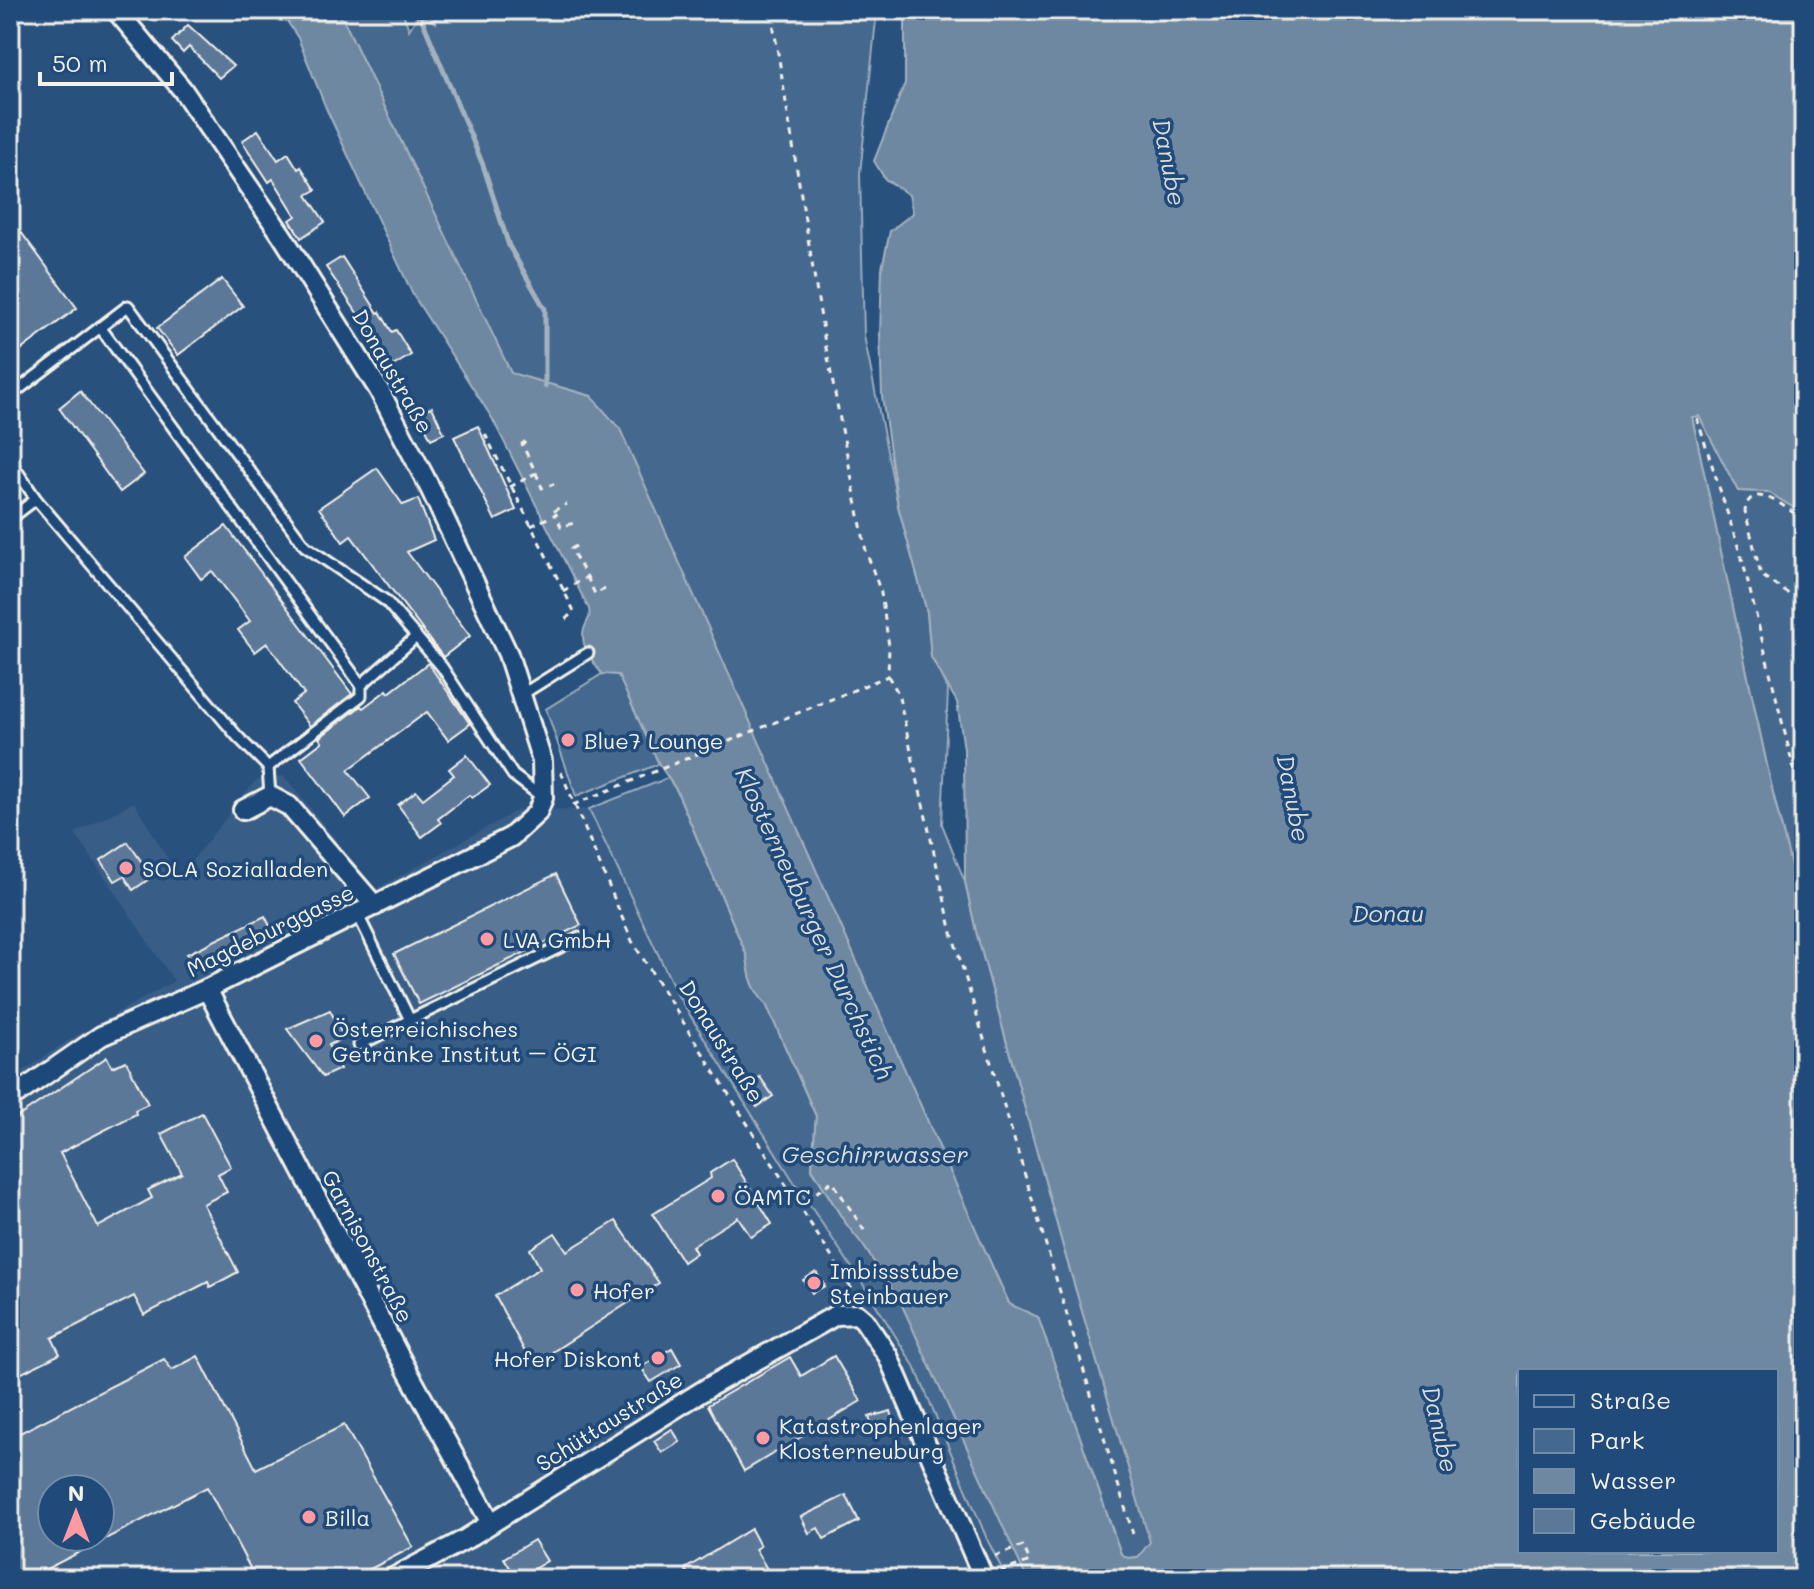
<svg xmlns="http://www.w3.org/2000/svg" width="1814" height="1589" font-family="Mali,sans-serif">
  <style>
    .built { fill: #375d86; fill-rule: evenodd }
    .green { fill: #45688e; stroke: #9cacbb; stroke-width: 2 }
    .water { fill: #6e88a2; stroke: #a4b2be; stroke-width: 2; fill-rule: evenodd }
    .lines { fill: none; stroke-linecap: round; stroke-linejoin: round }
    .stream { stroke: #a4b2be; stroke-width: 5 }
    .building { fill: #5b7899; stroke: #f4f1e8; stroke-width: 2; fill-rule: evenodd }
    .service-casing { stroke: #f4f1e8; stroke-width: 15 }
    .minor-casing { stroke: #f4f1e8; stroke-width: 24 }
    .path { stroke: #f4f1e8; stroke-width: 3; stroke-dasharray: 6 6; stroke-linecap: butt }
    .service { stroke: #1f4a7a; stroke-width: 9 }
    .minor { stroke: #1f4a7a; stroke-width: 18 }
    .poi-dot { fill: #ff9aa2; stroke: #1f4a7a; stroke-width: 3 }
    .labels { text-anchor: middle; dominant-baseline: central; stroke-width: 7; stroke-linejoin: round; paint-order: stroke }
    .street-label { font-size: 22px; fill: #f4f1e8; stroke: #1f4a7a }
    .poi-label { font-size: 22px; fill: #f4f1e8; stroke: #1f4a7a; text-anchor: start }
    .water-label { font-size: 24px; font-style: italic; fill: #d9dcda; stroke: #1f4a7a }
  </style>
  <rect width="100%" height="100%" fill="#28517e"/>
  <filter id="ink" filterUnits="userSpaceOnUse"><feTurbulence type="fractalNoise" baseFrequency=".0125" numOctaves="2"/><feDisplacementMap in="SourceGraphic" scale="16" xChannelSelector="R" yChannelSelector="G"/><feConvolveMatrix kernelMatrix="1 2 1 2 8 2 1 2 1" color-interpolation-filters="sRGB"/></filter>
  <g filter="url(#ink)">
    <!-- built -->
    <path class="built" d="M284,776L376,889L518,810L589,809L678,996L794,1182L861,1281L916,1369L1007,1579H10V1080L67,1041L174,981L75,833L134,802L179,877L256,780ZM52,1489H100V1537H52Z"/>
    <!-- green -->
    <g class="green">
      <path d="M335,10H402L409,30L419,14L436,23L434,10H877L860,174L864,336L898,506L927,612L931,657L948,690L942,824L965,882L976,931L1064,1250L1151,1543L1138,1557L1128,1558L1121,1554L1038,1318L1010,1305L591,396L511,374L345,23Z"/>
      <path d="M1699,415L1738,491L1768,492L1804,514V918L1773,793L1692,417Z"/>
      <path d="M602,674H618L659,764L576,796L546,709Z"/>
      <path d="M668,778L677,791L747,956C749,975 752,989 766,1004L816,1116L812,1169L844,1221L863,1245L901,1303L1033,1579H1007L987,1539L916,1369L861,1281L794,1182L678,996L589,809Z"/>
    </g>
    <!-- water -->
    <path class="water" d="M280,10H335L345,23L511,373L591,396L620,429L1009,1304L1038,1317L1121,1554L1128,1558L1138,1557L1150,1542L1064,1250L976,931L965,882L964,749L957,702L931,657L927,612L898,506L882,396L880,335L882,268L890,231L913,213L909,195L885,179L874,161L905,83V10H1804V514L1768,492L1738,491L1699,416L1692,417L1773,793L1804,918V1579H1027L901,1303L863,1245L844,1221L812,1168L816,1116L766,1004C752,989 749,975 747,956L677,791L659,764L618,675L602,674C593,661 579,646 584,629C587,620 591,619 589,609L492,418L413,295L326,108L298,38ZM1520,1371H1776V1551H1520Z"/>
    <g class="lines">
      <!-- stream -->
      <path class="stream" d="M418,10L483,165L509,246L545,309V386"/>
    </g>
    <!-- building -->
    <g class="building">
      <path d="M188,25L233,66L219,78L189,47L183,53L172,41Z"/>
      <path d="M258,130L278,160L288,153L298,169L301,167L316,190L307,195L325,222L301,238L290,220L296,216L273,179L269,182L242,141Z"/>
      <path d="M10,217L77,308L10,358Z"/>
      <path d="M342,257L378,313L380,312L392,332L396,330L411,355L393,366L326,267Z"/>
      <path d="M222,279L243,306L178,355L157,328Z"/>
      <path d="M80,391L144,474L120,492L59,408Z"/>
      <path d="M432,407L444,433L431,439L418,413Z"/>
      <path d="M478,426L516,510L495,520L454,437Z"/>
      <path d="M377,468L403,505L418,499L434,540L407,552L470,636L443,657L351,536L343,542L319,508Z"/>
      <path d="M226,526L352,694L310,726L292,703L304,694L267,643L255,652L238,630L250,621L212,571L201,579L185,557Z"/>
      <path d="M428,663L470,724L448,740L427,712L348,770L370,798L345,817L301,758L322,742L319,738L361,706L363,708L387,690L389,693Z"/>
      <path d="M467,755L490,785L472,798L469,795L438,819L441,823L422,837L398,805L416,791L423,799L454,775L449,769Z"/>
      <path d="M128,842L152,877L133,890L124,876L115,881L101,860Z"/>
      <path d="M556,874L581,925L419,1004L394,954Z"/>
      <path d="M265,916L273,932L195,970L187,954Z"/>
      <path d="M330,1010L344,1038L329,1045L340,1069L323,1077L287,1029Z"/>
      <path d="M107,1057L112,1067L126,1061L148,1104L135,1110L136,1114L60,1153L98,1227L152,1198L148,1190L182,1173L161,1134L202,1113L231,1167L218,1174L227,1192L203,1204L238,1272L210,1287L208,1282L144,1315L134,1296L52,1338L60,1354L10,1379V1122Z"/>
      <path d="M760,1077L773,1096L757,1107L744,1088Z"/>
      <path d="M732,1159L772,1224L751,1237L738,1217L692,1246L696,1253L683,1262L653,1214L711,1178L710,1173Z"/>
      <path d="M616,1221L659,1283L532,1365L495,1296L540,1268L530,1249L555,1233L567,1251Z"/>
      <path d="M816,1272L825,1286L812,1293L803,1280Z"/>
      <path d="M672,1348L681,1364L651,1382L641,1367Z"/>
      <path d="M198,1356L256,1469L344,1425L413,1547L351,1579H256L207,1487L27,1579H10V1438L164,1359L172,1370ZM52,1489H100V1537H52Z"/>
      <path d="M834,1356L861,1401L744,1471L708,1405L790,1357L801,1376Z"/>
      <path d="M891,1411L895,1426L874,1432L869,1417Z"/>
      <path d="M672,1429L680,1442L662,1453L654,1441Z"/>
      <path d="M846,1495L859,1521L824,1539L818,1528L809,1533L801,1517Z"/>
      <path d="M751,1529L760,1546L755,1549L773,1579H691L685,1569Z"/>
      <path d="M534,1540L547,1561L517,1579L504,1558Z"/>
    </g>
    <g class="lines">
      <!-- service casing -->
      <g class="service-casing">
        <g id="service">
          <path d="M100,327L361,685L416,637"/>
          <path d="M10,396L128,306L305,546L386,601L442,667L513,775L543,798"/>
          <path d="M10,461L36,499L237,736L268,767L270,796"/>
          <path d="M10,519L36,499"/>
          <path d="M521,695L588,653"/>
          <path d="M268,767L361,696V685"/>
          <path d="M358,915L410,1020L359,1045"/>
          <path d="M410,1020L579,938"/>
        </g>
      </g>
      <!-- minor casing -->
      <g class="minor-casing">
        <g id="minor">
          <path d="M243,810L270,796L289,806L375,906"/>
          <path d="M207,989L397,1352L491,1523"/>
          <path d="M10,1099L101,1036L207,989L511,837L537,813L543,798L542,761L508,654L430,488L379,390L283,237L182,89L116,10"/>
          <path d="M391,1579L466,1539L709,1387L836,1315L857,1314L864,1320L888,1356L984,1579"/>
        </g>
      </g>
      <!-- path -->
      <g class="path">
        <path d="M374,10H382"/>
        <path d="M1697,418L1743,562L1804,811"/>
        <path d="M485,434L574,611L564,621"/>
        <path d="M536,473L542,488L554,484"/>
        <path d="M510,487L536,473L522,444L526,441"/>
        <path d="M555,512V510L567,504"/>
        <path d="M1804,521C1790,510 1750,477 1745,511L1761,575L1796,599L1804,633"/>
        <path d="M531,526L556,514L561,527L574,523"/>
        <path d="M587,577L595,594L607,588"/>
        <path d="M563,591L587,577L571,549L581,543"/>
        <path d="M888,676L898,693L952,933L1133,1534"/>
        <path d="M561,772L632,941L853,1291L854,1298"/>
        <path d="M573,805L888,676L889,646L881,593L866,551L825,343L771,10"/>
        <path d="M798,1205L805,1197L809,1198L832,1181L866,1233"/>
        <path d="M995,1556L1023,1546L1030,1561L1001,1572"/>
      </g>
      <!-- service -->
      <use href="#service" class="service"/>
      <!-- minor -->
      <use href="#minor" class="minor"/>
    </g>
  </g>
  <!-- markers -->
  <g class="poi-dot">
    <circle cx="568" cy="740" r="8"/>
    <circle cx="126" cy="868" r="8"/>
    <circle cx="487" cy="939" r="8"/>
    <circle cx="316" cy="1041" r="8"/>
    <circle cx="718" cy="1196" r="8"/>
    <circle cx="814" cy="1283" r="8"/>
    <circle cx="577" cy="1290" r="8"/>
    <circle cx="658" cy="1358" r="8"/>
    <circle cx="763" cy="1438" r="8"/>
    <circle cx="309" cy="1517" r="8"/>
  </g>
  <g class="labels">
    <!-- street labels -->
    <g class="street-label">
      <text transform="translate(393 371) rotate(60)">Donaustraße</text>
      <text transform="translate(270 930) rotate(-26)">Magdeburggasse</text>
      <text transform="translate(722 1041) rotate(58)">Donaustraße</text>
      <text transform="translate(368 1246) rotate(62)">Garnisonstraße</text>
      <text transform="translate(609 1421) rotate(-32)">Schüttaustraße</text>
    </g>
    <!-- poi labels -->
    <g class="poi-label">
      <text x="584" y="740">Blue7 Lounge</text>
      <text x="142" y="868">SOLA Sozialladen</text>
      <text x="503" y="939">LVA GmbH</text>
      <text x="332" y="1028">Österreichisches<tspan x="332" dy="25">Getränke Institut – ÖGI</tspan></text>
      <text x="734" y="1196">ÖAMTC</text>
      <text x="830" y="1270">Imbissstube<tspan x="830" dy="25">Steinbauer</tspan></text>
      <text x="593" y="1290">Hofer</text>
      <text x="642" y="1358" text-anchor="end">Hofer Diskont</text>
      <text x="779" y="1425">Katastrophenlager<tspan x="779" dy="25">Klosterneuburg</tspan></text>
      <text x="325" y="1517">Billa</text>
    </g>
    <!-- water labels -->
    <g class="water-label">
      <text transform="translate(1170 162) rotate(79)">Danube</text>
      <text transform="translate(1294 798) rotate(79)">Danube</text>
      <text x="1388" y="912">Donau</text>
      <text transform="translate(815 923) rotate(65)">Klosterneuburger Durchstich</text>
      <text x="875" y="1153">Geschirrwasser</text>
      <text transform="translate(1441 1429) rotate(77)">Danube</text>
    </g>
  </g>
  <!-- margin -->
  <rect width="1814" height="1589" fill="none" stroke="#1f4a7a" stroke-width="40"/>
  <rect x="20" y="20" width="1774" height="1549" fill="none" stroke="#f4f1e8" stroke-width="3" filter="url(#ink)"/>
  <!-- legend -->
  <rect x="1518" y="1369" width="260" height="184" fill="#1f4a7a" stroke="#748da6" stroke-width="2"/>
  <rect x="1534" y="1395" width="40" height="12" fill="#1f4a7a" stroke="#748da6" stroke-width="2"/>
  <text x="1590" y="1409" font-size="24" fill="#f4f1e8">Straße</text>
  <rect x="1534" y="1429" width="40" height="24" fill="#45688e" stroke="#748da6" stroke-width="2"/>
  <text x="1590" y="1449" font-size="24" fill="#f4f1e8">Park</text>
  <rect x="1534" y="1469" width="40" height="24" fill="#6e88a2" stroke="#748da6" stroke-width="2"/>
  <text x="1590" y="1489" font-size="24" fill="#f4f1e8">Wasser</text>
  <rect x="1534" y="1509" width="40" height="24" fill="#5b7899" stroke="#748da6" stroke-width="2"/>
  <text x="1590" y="1529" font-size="24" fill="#f4f1e8">Gebäude</text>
  <!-- north arrow -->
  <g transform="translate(76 1513)"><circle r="38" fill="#1f4a7a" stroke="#748da6" stroke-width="2"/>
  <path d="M0-6L14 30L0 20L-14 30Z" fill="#ff9aa2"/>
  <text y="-12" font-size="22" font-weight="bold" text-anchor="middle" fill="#f4f1e8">N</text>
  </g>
  <!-- scale -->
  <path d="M40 72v12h132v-12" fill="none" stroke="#f4f1e8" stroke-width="4"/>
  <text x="52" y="72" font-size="24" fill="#f4f1e8" stroke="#1f4a7a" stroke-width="6" paint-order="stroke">50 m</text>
</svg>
